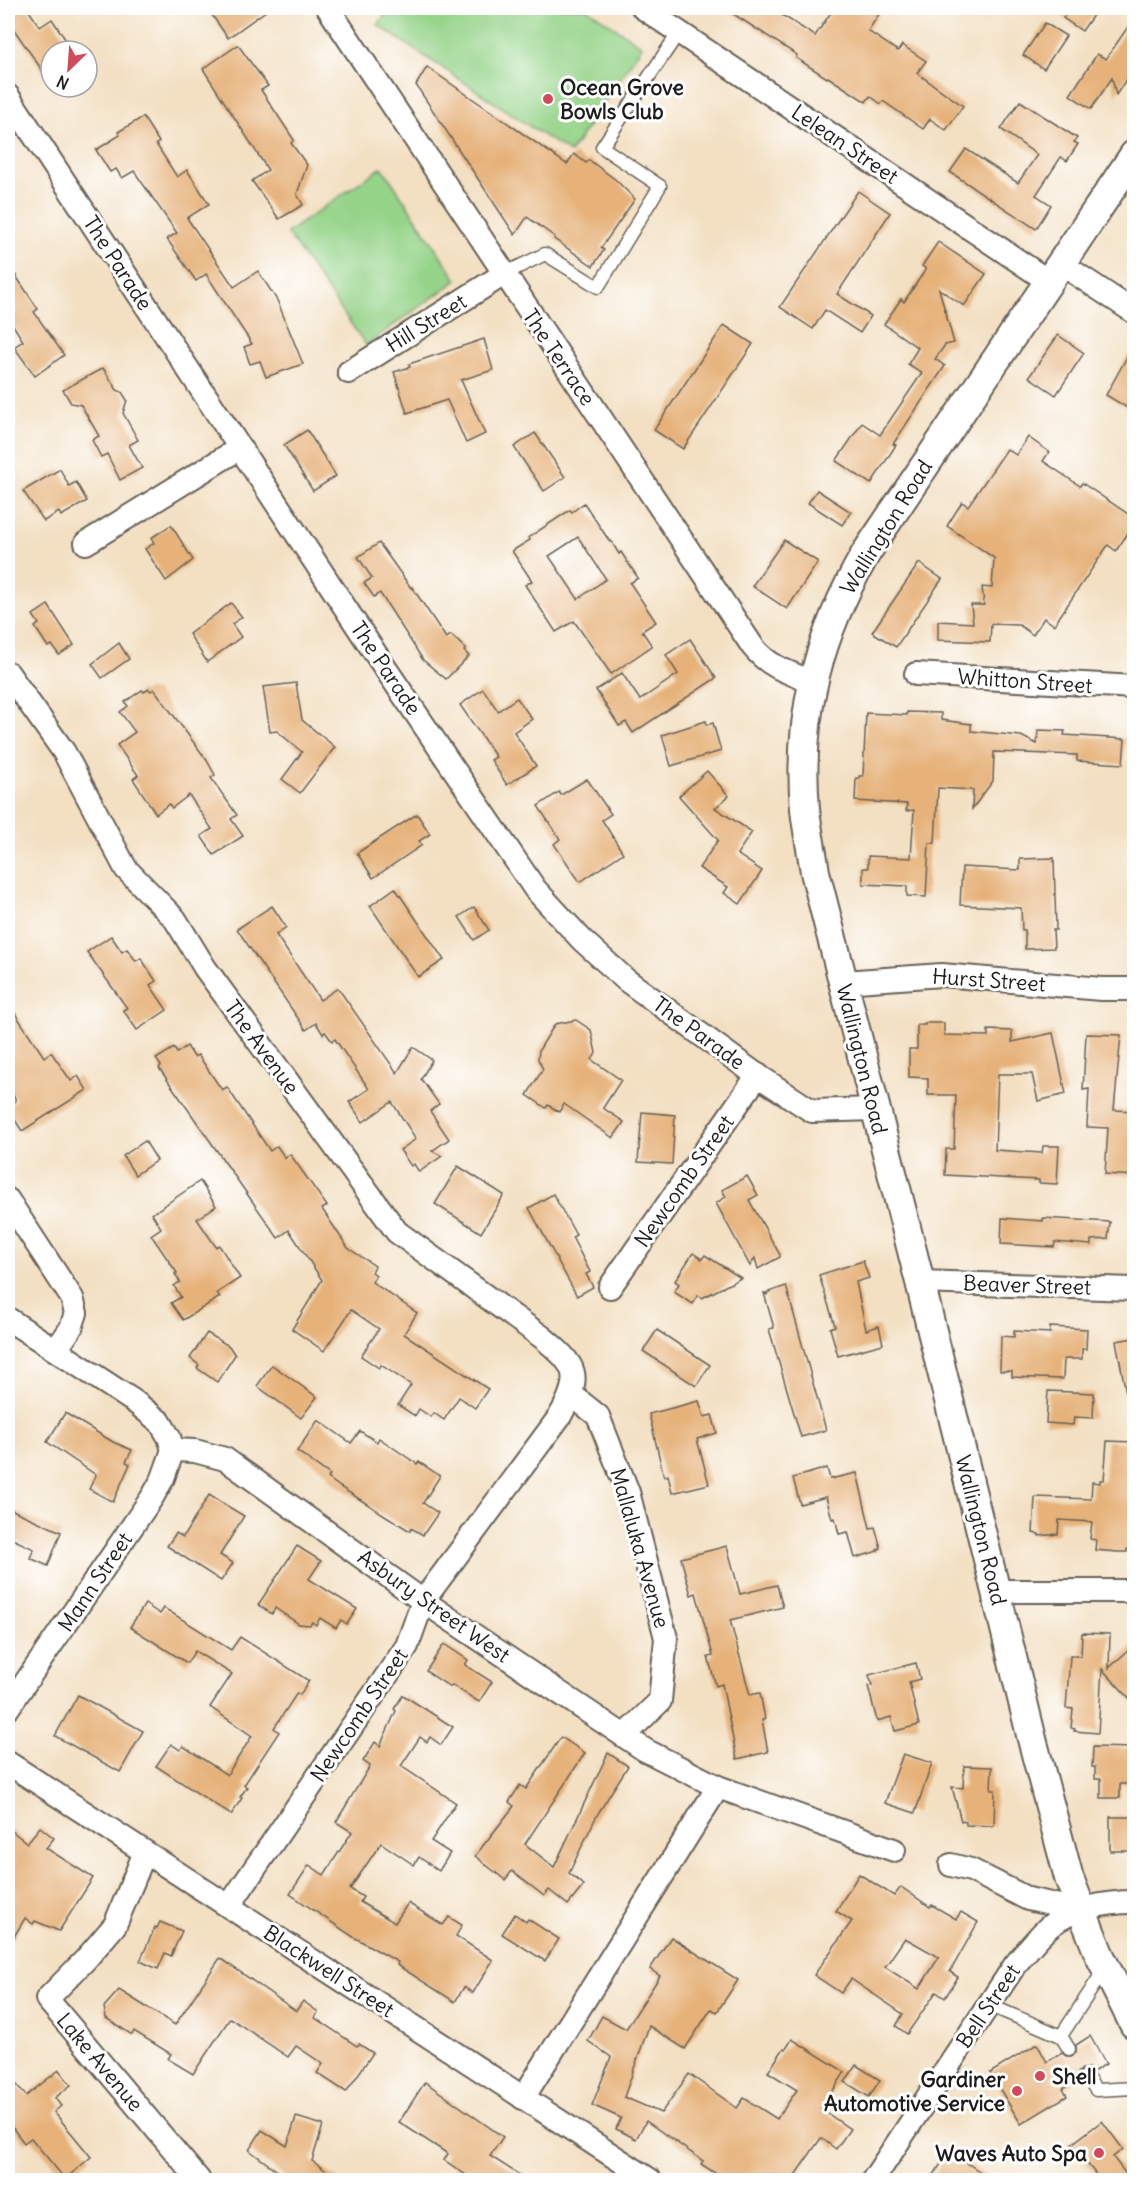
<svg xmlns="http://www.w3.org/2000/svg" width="1142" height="2188" font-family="Delius,sans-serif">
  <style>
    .green { fill: #96d48a; stroke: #597853; stroke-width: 1.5 }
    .building { fill: #e6b27a; fill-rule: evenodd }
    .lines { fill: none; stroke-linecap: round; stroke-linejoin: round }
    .service-casing { stroke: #676156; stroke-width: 15 }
    .minor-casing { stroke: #676156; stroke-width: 26 }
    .tertiary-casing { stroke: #676156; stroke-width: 32 }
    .service { stroke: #fff; stroke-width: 12 }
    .minor { stroke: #fff; stroke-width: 22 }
    .tertiary { stroke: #fff; stroke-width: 28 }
    .poi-dot { fill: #d1495b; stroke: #fff; stroke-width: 2 }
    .labels { text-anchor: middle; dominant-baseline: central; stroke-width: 6; stroke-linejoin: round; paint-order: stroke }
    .poi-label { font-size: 21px; font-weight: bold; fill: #1c1c1c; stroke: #fff; text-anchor: start }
    .street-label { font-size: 21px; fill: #1c1c1c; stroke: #fff }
  </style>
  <rect width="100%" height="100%" fill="#fff"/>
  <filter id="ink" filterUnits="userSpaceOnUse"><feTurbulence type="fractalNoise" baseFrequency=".0167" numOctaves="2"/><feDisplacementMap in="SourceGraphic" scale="12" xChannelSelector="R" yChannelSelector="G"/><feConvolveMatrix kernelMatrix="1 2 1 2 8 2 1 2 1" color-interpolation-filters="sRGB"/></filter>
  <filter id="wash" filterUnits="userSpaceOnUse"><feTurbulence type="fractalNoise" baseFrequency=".008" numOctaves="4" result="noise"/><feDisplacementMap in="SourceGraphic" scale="24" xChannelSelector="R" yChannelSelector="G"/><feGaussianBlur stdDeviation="1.35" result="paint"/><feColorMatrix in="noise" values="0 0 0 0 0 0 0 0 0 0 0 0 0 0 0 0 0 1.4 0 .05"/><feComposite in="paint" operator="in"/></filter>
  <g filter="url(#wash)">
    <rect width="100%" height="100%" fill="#f3e0c3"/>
    <!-- green -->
    <g class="green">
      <path d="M390,8H586L642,46L570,153L378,25Z"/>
      <path d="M382,167L457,280L366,345L287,233Z"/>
    </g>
    <g id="blocks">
      <!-- building -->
      <g class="building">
        <path d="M8,8H27L40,27L52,19L73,51H51V83L13,28L8,32Z"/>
        <path d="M207,8H270L228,38Z"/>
        <path d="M724,8H771L815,36L834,8H883L868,31L898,51L902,45L926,61L917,73L963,106L946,130L930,119L923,129L883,101L881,104L870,96L866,102L828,77L827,78L796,58L797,55Z"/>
        <path d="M1070,8H1098L1082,31L1063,18Z"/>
        <path d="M1134,18V67L1116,95L1112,78L1091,109L1070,95L1097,54L1106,59Z"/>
        <path d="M1045,23L1066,36L1044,69L1023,55Z"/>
        <path d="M238,45L268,86L261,90L294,140L291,143L307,165L297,194L303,205L279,219L252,181L268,170L203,69Z"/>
        <path d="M427,67L565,163L567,164L574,154L586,163L589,160L616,180L635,199L601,248L604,250L593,266L554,239L555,237L527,217L515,235L416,85Z"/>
        <path d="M1020,101L1077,138L1074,142L1078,144L1067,161L1061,157L1036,195L1051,205L1036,229L950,172L966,149L1018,183L1037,155L1001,129Z"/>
        <path d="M143,117L159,142L156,144L177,177L187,170L209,204L187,218L234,287L258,271L277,300L303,364L266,377L260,361L250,364L244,347L252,344L206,274L196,281L167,239L177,233L134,171L122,178L116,169L110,172L96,150L120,135L118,132Z"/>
        <path d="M858,191L890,213L837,294L871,316L860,333L825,310L813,329L780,307Z"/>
        <path d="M938,242L986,274L964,306L939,289L954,343L945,345L935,359L945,366L893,444L896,445L871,484L836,461L862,423L880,435L922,373L908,364L918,348L884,324L901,299L904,302L926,269L922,266Z"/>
        <path d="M8,264L38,309L34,312L64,355L35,376L14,347L23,341L8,317Z"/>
        <path d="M724,325L753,344L683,449L654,430Z"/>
        <path d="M1058,335L1084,353L1056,395L1029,377Z"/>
        <path d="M484,339L493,370L461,380L485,434L466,443L447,400L407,413L394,372L410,367L409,364Z"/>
        <path d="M1134,344V412L1106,395Z"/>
        <path d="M103,368L117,390L122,392L127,400L123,413L138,440L129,445L142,468L120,480L107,454L101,457L92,440L99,436L81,405L71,403L63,390Z"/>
        <path d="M307,430L336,476L313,491L284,445Z"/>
        <path d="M535,433L565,477L544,491L514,447Z"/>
        <path d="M1028,437L1049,452L1043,461L1080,486L1082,483L1134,518V524L1116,551L1108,545L1054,625L1044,618L1033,635L1019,625L991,624L990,642L938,640V621L973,623L971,605H984L982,587L992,588L994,558L947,526L962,502L968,506L1007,449L1016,455Z"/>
        <path d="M60,469L69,486L76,482L87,501L61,516L59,512L44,521L23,491Z"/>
        <path d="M817,490L851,512L842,525L808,503Z"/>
        <path d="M584,503L610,542L611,541L619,554L621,552L638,578L630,583L656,622L642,631L652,646L611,674L574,621L556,632L525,585L532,581L512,551L530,540L529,537L570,510L572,512ZM578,537L606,579L578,599L549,556Z"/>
        <path d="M171,525L193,560L166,581L145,549L154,543L151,538Z"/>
        <path d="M784,540L818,562L787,609L752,586Z"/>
        <path d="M379,543L411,588L412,587L446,638L451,635L466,649L464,651L469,656L446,679L423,660L380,593L374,597L364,583L372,578L358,557Z"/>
        <path d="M919,563L942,579L896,647L872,632Z"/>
        <path d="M231,603L242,617L232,624L241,637L207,662L189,634Z"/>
        <path d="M48,605L74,645L59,655L52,645L48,647L35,627L39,624L33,615Z"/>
        <path d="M690,639L716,678L633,733L626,722L619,726L596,690L622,673L640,700L678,674L666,655Z"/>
        <path d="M119,643L129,659L102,678L92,664Z"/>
        <path d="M296,683L302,720L335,747L300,793L282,779L302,752L277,731L270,732L263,687Z"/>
        <path d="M149,689L151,691L154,689L206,759L215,775L211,778L237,815L231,819L243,836L214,855L201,836L212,829L189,795L172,808L169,804L156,814L133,779L138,775L117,745L135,732L120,712L128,706L125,702L142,690L144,692Z"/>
        <path d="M483,689L498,711L517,698L532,719L514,732L536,766L507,785L491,760L496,757L460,705Z"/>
        <path d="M907,712L941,713V720L971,724V731L1021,736L1037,744L1038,730L1065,731L1064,735L1125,739L1123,764L1077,761V755L994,752L993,781L972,809L973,790L938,788L935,843H929L926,897L907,896V886L863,884V868H868V856L911,858L914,810L906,811L907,804L855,801L856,778L859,779V776H863L866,713L907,715Z"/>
        <path d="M706,721L707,725L713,723L721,751L671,766L662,735Z"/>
        <path d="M707,771L729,796L715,808L752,832L737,854L762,871L740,904L724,893L728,887L699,868L718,840L679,796Z"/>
        <path d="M587,779L611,814L602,820L623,853L580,882L554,844L560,839L538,806L559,792L561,795Z"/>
        <path d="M417,814L430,834L419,841L422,845L373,878L357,853Z"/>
        <path d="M1054,858L1056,930H1053L1054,948L1025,949V930H1022L1021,908L960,905L962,867L1020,870V859Z"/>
        <path d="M395,888L444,960L418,977L370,906Z"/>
        <path d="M272,906L286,927L276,935L320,1000L338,988L397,1073L413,1047L432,1060L421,1079L439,1104L430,1111L449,1139L432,1151L442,1156L419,1172L414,1164L411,1166L400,1150L416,1139L392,1102L363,1122L349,1102L369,1089L335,1039L332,1041L325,1032L323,1034L316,1023L306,1030L237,929Z"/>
        <path d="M474,907L489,930L474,940L459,917Z"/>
        <path d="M111,936L122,952L127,949L136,961L141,958L156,981L150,985L167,1010L137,1030L123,1010L127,1008L87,952Z"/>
        <path d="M8,1003L44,1057L51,1052L71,1081L78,1076L87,1090L22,1131L8,1109V1106L16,1100L8,1087Z"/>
        <path d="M576,1020L591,1030L596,1053L592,1060L621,1080L603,1108L624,1122L613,1138L564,1104L559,1112L548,1105L546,1108L527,1095L543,1069L538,1059L539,1050L555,1024Z"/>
        <path d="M925,1023H944V1035L988,1036V1030L1012,1031V1042L1053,1033L1066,1094L1038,1101L1032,1074H998L995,1150L1042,1153L1043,1146H1059L1057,1184L1039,1183V1180L945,1175L946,1149H954L956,1095H928V1078L909,1077V1049H917V1025H925Z"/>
        <path d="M1086,1034L1121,1035L1114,1110L1134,1111V1176L1105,1174L1108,1128L1087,1127L1089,1089L1083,1090Z"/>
        <path d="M187,1046L194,1057L198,1055L222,1090L227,1087L270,1151L277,1146L285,1158L290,1154L327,1206L322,1209L348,1248L375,1266L372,1272L376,1275L372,1282L417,1313L404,1334L488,1389L475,1408L459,1397L444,1420L434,1413L431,1417L419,1409L415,1416L398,1405L411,1385L381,1365L379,1368L361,1356L379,1329L351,1310L324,1351L292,1329L322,1280L289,1230L278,1238L159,1068L161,1066L156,1059L174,1048L177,1053Z"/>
        <path d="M642,1112L675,1115L672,1164L638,1162Z"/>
        <path d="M145,1141L157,1160L135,1175L123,1156Z"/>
        <path d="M458,1166L504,1195L481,1233L435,1204Z"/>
        <path d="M747,1176L758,1195L749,1200L780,1255V1257L758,1269L755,1258L750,1266L716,1203L726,1197L722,1190Z"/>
        <path d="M200,1181L216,1206L197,1219L216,1247L219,1245L240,1278L217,1293L220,1297L183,1320L171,1303L181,1297L174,1286L180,1282L175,1274L177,1273L151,1235L161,1228L152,1214Z"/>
        <path d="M553,1194L576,1235L572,1237L590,1272L586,1274L593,1287L577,1296L529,1208Z"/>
        <path d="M1002,1218L1043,1221V1218L1110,1222L1108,1239L1091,1240V1245L1055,1242L1054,1247L1001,1244Z"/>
        <path d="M693,1253L702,1259L705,1255L741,1278L702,1298L698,1295L693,1304L674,1292L679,1284L675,1281Z"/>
        <path d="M863,1261L869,1278L856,1282L866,1330L879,1326L883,1344L838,1356L830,1328L835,1326L819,1275Z"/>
        <path d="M786,1286L826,1430L801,1437L769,1329L774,1328L764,1293L768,1295L766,1293Z"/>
        <path d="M1050,1327L1087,1329L1086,1349H1082V1359H1064L1063,1379L1012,1377V1371H1000L1001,1336L1014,1337V1331L1050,1333Z"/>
        <path d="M657,1330L710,1365L696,1386L643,1351Z"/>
        <path d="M207,1333L229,1346L235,1355L217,1382L197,1368L199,1365L190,1358Z"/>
        <path d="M1134,1338V1392L1126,1393L1116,1341Z"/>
        <path d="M272,1365L317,1397L301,1418L257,1386Z"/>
        <path d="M1048,1391L1094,1393L1093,1418L1074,1417L1073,1425L1046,1423Z"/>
        <path d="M699,1401L704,1417L712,1415L717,1433L697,1439L709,1484L672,1493L668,1475L664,1477L649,1414Z"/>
        <path d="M65,1413L113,1442L132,1450L126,1462L130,1464L113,1502L89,1489L96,1475L47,1442Z"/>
        <path d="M318,1420L351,1443L360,1431L377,1442L379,1438L417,1464L419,1462L440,1476L423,1503L438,1513L423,1535L411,1528L410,1531L340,1487L328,1478L330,1475L297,1451Z"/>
        <path d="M1107,1441L1134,1442V1550L1127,1549V1552H1118L1095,1550L1096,1540L1090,1539L1092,1522L1059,1520L1058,1534L1039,1536V1534L1033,1533L1035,1497L1091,1499L1092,1482L1100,1483V1480H1104Z"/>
        <path d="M827,1468L830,1479L857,1473L870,1528L875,1527L881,1548L877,1550L878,1551L855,1558L848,1532L839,1534L835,1518L832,1519L826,1497L800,1504L793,1478Z"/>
        <path d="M209,1495L244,1516L220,1555L233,1563L221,1581L167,1546L176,1533L183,1537Z"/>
        <path d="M8,1508L61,1532L48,1566L30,1558L34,1549L8,1537Z"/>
        <path d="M297,1546L321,1561L309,1579L357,1609L347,1624L341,1620L336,1628L320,1618L316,1625L312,1622L310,1625L299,1624L275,1608L272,1614L258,1605Z"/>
        <path d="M727,1546L740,1594L777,1585L783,1607L730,1620L750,1695L760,1693L765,1719L762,1720L768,1752L737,1759L722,1684L716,1686L708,1657L713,1656L696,1593L691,1595L681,1558Z"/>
        <path d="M145,1604L160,1614L164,1608L231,1650L240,1637L309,1681L300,1695L297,1693L274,1728L279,1732L244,1785L247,1787L240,1797L242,1798L231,1815L156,1766L171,1744L180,1750L183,1746L227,1775L252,1736L210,1707L232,1674L195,1651L187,1663L130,1627Z"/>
        <path d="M1082,1633L1110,1634L1109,1668L1134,1645V1703L1102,1669L1098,1733L1074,1731L1075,1729L1071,1728L1073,1709L1066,1708L1070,1656H1081Z"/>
        <path d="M444,1644L468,1660L465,1665L492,1682L479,1702L452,1685L450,1687L426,1671Z"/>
        <path d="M916,1663L920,1679L909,1682L919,1725L895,1731L891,1717L877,1721L868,1686L872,1685L869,1675Z"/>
        <path d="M78,1695L143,1731L120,1772L55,1736Z"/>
        <path d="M403,1695L453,1727L441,1745L430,1737L427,1742L420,1737L401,1766L456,1803L431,1841L450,1853L439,1871L419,1857L414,1865L381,1843L350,1889L363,1897L360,1902L395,1923L408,1903L443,1925L449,1917L462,1925L456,1936L493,1960L473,1993L464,1987L455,2002L397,1965L398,1962L352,1936L290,1894L309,1865L324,1875L352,1832L336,1822L370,1766L363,1761L375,1742L380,1746L396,1711L394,1709Z"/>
        <path d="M561,1737L585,1753L525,1844L554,1867L608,1753L628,1766L597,1815L569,1873L584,1885L568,1905L549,1890L544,1896L512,1871L505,1880L475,1856L514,1806L509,1802L520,1785L526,1789Z"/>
        <path d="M1093,1747L1134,1748V1784H1120V1798H1101V1779H1095V1767H1092Z"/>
        <path d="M903,1754L932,1763L915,1813L885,1803Z"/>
        <path d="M964,1766L992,1767L991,1790H995L994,1826L966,1825V1822L961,1821L952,1787L963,1788Z"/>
        <rect x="1110" y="1817" width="24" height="34"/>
        <path d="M40,1827L54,1838L46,1848L93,1878L59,1931L35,1921L33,1924L25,1918L8,1947V1828L27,1843Z"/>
        <path d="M859,1874L894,1896L901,1887L930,1907L932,1905L956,1919L961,1912L978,1922L950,1972L958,1977L945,1998L936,1992L907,2034L896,2026L903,2014L851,1979L841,1993L814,1975L852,1921L836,1911ZM905,1938L939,1957L919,1989L885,1967Z"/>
        <path d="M515,1914L526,1922L528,1919L559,1939L545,1961L502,1934Z"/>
        <path d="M160,1922L182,1931L171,1956L165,1953L158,1969L140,1961L155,1927L157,1928Z"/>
        <path d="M671,1937L738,1980L717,2012L711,2009L685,2049L649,2026L624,2097L661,2113L689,2074L737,2108L744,2098L777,2119L797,2090L768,2072L784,2048L786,2049L792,2039L845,2072L821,2109L850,2129L836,2149L821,2138L791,2181H727L701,2164L703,2161L646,2121L636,2139L616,2129L621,2118L592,2105L611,2057L588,2041L602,2016L626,2029L660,1976L650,1969Z"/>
        <path d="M220,1958L296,2011L303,2001L318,2012L315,2018L357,2046L359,2044L373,2053L346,2092L317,2073L323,2064L296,2046L288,2057L230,2018L193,2074L168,2059L171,2054L134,2031L132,2035L106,2018L104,2007L119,1990L175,2025Z"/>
        <path d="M1090,2036L1106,2064L1093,2072L1089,2068L1082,2069L1078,2073L1079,2080L1063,2089L1067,2096L1021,2124L990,2073L1037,2044L1047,2062L1062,2053L1066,2056H1073L1076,2052V2045Z"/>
        <path d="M856,2065L880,2080L869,2097L845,2082Z"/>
        <path d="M59,2070L71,2085L55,2098L61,2106L54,2112L91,2157L65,2179L31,2138L24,2143L8,2122V2074L26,2096Z"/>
        <path d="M425,2082L503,2137L490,2156L529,2181H475L444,2160L448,2154L399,2122Z"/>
        <path d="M296,2117L323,2125L312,2161L341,2181H291L249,2150L262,2130L287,2146Z"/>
        <path d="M1102,2121L1123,2149L1113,2157L1131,2181H1101L1072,2144Z"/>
        <path d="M949,2151L994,2181H930Z"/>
      </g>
    </g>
  </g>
  <g filter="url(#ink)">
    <use href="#blocks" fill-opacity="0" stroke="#676156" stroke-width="1.5"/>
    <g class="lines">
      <!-- service casing -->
      <g class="service-casing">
        <g id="service">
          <path d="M504,274L545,254L598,287L660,186L602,147L679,32"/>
          <path d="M989,2005L1061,2036L1069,2049"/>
          <path d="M1061,2036L1106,1967"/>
          <path d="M1086,2076L1096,2090L1134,2088"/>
        </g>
      </g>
      <!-- minor casing -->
      <g class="minor-casing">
        <g id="minor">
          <path d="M328,8L753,647C769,667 789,673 813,682"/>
          <path d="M643,8L1048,281"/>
          <path d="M8,96L377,656L535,889L582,940L626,980L754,1073L812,1111L874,1109"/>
          <path d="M1060,263L1134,312"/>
          <path d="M349,372L504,274"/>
          <path d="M86,543L240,448"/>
          <path d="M8,673L64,752L126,869L175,919L205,968L397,1232L542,1337C577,1366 583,1375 560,1416L423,1601L407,1646L229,1906"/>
          <path d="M916,674L1134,687"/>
          <path d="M843,982L942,975L1101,989H1134"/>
          <path d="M8,1200L72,1298L76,1313L71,1328L56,1350"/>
          <path d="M920,1282L1134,1289"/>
          <path d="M610,1287L758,1075"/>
          <path d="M8,1319L135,1402L160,1422L169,1437L173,1450"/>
          <path d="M572,1395L598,1416L628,1492L666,1638L660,1701L624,1736"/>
          <path d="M173,1450L195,1451L225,1459L423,1601L645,1750L718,1787L894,1850"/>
          <path d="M996,1591H1134"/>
          <path d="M8,1708L153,1496L163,1478L173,1450"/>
          <path d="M8,1763L650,2180"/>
          <path d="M145,1852L115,1925L86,1959L47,1999L199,2180"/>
          <path d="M951,1865L971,1870L1028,1899L1082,1911"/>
          <path d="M523,2098L718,1787"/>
          <path d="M873,2180L1015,1965C1026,1952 1037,1937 1050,1926C1072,1908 1107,1902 1134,1902"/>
        </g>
      </g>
      <!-- tertiary casing -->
      <g class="tertiary-casing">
        <path id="tertiary" d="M1134,155L866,553C819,635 797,713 805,809C807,830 812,851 815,872L920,1282L1032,1739L1069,1878L1099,1954L1134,2024"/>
      </g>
      <!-- service -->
      <use href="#service" class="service"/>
      <!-- minor -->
      <use href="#minor" class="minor"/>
      <!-- tertiary -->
      <use href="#tertiary" class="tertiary"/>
    </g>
  </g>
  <!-- markers -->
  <g class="poi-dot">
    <circle cx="548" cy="99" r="6"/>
    <circle cx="1040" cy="2076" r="6"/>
    <circle cx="1017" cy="2091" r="6"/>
    <circle cx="1099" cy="2153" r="6"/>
  </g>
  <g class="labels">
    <!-- poi labels -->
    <g class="poi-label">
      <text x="560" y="87">Ocean Grove<tspan x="560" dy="24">Bowls Club</tspan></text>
      <text x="1052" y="2076">Shell</text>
      <text x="1005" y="2079" text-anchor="end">Gardiner<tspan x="1005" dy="24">Automotive Service</tspan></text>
      <text x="1087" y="2153" text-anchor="end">Waves Auto Spa</text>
    </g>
    <!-- street labels -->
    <g class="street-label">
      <text transform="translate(845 144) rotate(34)">Lelean Street</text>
      <text transform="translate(118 263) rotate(57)">The Parade</text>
      <text transform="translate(426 323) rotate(-32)">Hill Street</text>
      <text transform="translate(559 357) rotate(56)">The Terrace</text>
      <text transform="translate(886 527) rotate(-58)">Wallington Road</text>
      <text transform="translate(386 668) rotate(56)">The Parade</text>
      <text transform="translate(1025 681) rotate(4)">Whitton Street</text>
      <text transform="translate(989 980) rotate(4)">Hurst Street</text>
      <text transform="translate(699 1033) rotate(36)">The Parade</text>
      <text transform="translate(262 1047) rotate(54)">The Avenue</text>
      <text transform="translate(862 1059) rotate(76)">Wallington Road</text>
      <text transform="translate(684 1181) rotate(-55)">Newcomb Street</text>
      <text transform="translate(1027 1285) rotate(2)">Beaver Street</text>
      <text transform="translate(981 1530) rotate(76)">Wallington Road</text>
      <text transform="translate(640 1548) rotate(74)">Mallaluka Avenue</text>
      <text transform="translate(95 1582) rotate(-56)">Mann Street</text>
      <text transform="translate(434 1606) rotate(35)">Asbury Street West</text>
      <text transform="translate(359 1715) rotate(-56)">Newcomb Street</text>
      <text transform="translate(329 1971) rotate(33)">Blackwell Street</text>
      <text transform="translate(988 2006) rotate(-56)">Bell Street</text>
      <text transform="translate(100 2062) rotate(50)">Lake Avenue</text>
    </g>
  </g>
  <!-- margin -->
  <rect width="1142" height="2188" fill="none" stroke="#fff" stroke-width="30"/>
  <!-- north arrow -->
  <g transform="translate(69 69) rotate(205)"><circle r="28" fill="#ffffff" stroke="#a4a4a4" stroke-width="1.5"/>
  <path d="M0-4.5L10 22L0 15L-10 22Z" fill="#d1495b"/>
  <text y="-9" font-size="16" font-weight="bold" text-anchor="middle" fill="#1c1c1c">N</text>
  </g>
</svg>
